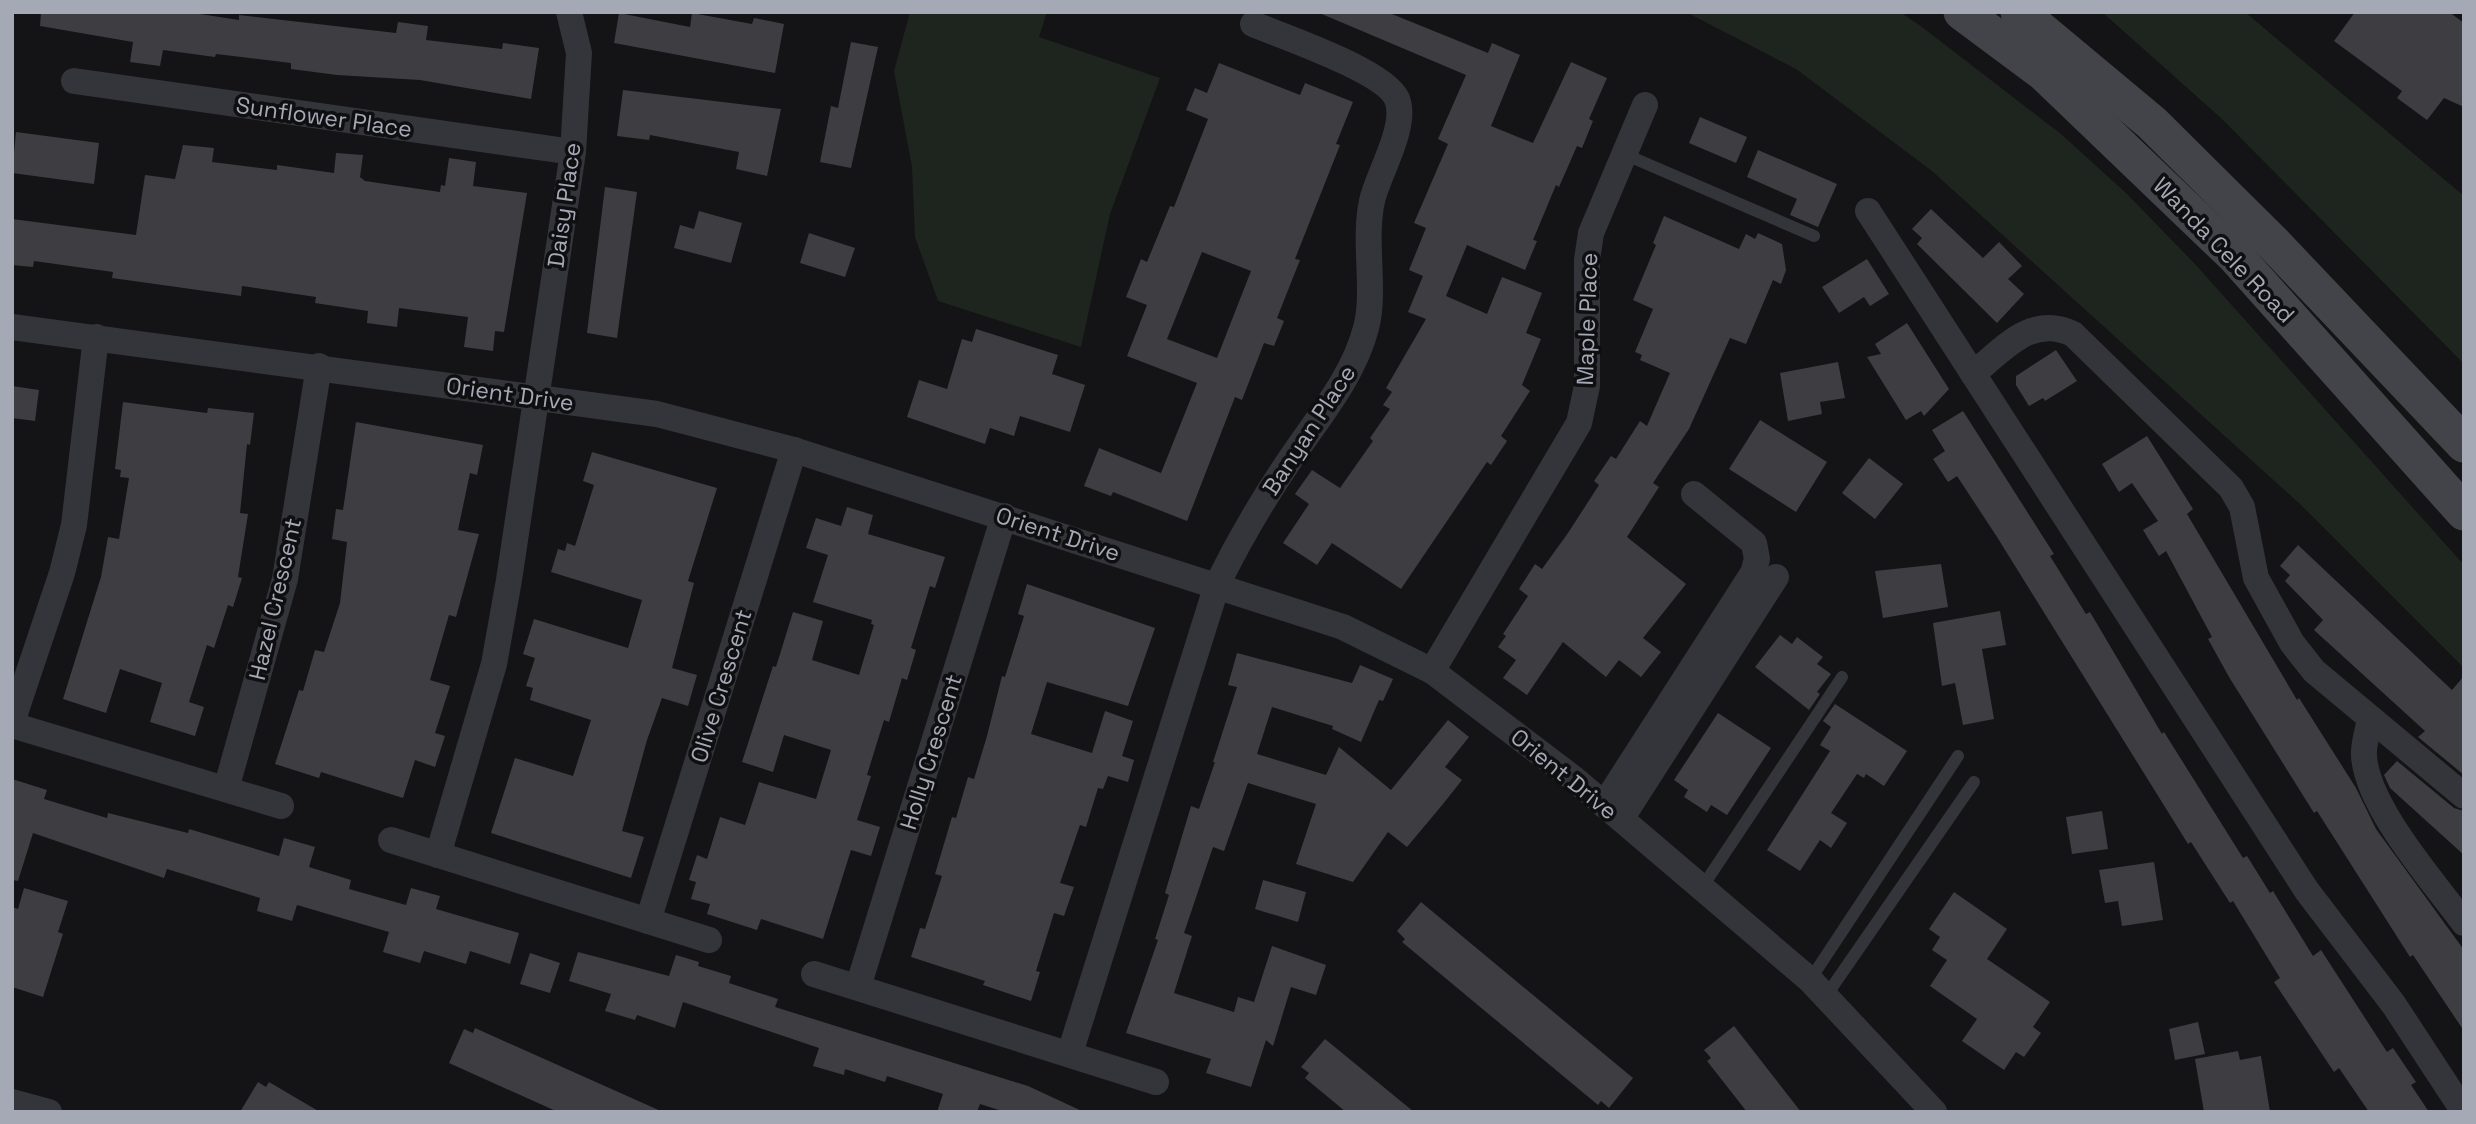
<svg xmlns="http://www.w3.org/2000/svg" width="2476" height="1124" font-family="'Space Grotesk',sans-serif">
  <style>
    .green { fill: #1e251f }
    .building { fill: #3e3e42; fill-rule: evenodd }
    .lines { fill: none; stroke-linecap: round; stroke-linejoin: round }
    .lane { stroke: #34353a; stroke-width: 12 }
    .street { stroke: #34353a; stroke-width: 26 }
    .secondary { stroke: #42444a; stroke-width: 37 }
    .labels { text-anchor: middle; dominant-baseline: central; stroke-width: 7; stroke-linejoin: round; paint-order: stroke }
    .street-label { font-size: 23px; fill: #a5a9b6; stroke: #0f0e10 }
  </style>
  <rect width="100%" height="100%" fill="#141315"/>
  <!-- green -->
  <g class="green">
    <path d="M910,12H1047L1039,37L1160,78L1110,214L1081,347L938,301L915,237L912,167L894,71Z"/>
    <path d="M1686,12H1900L1922,27L2061,134L2126,193L2195,264L2464,565V668L2300,504L1932,171L1796,69Z"/>
    <path d="M2102,12H2245L2464,196V364L2221,118Z"/>
  </g>
  <!-- building -->
  <g class="building">
    <path d="M41,12H187L239,20V15L396,33L398,22L428,26L426,40L502,49L503,43L539,48L531,99L420,80L337,75L291,69V63L216,54L215,57L163,50L160,66L130,62L133,42L40,26Z"/>
    <path d="M1317,12H1387L1488,53L1492,43L1520,55L1491,126L1533,143L1571,62L1607,78L1589,119L1593,121L1582,148L1577,146L1559,187L1556,185L1533,240L1537,241L1525,270L1467,245L1446,296L1487,314L1502,277L1542,293L1526,333L1541,339L1522,385L1530,391L1501,436L1507,441L1491,465L1487,462L1401,589L1332,543L1317,565L1283,543L1309,504L1295,494L1312,470L1340,488L1373,441L1370,438L1390,409L1383,405L1392,392L1386,388L1426,319L1408,312L1423,276L1409,270L1426,228L1414,223L1448,144L1438,139L1466,75Z"/>
    <path d="M2355,12H2449L2464,23V107L2444,98L2427,120L2397,98L2402,91L2334,41Z"/>
    <path d="M619,13L690,27L692,13L752,24L754,18L784,24L775,73L614,43Z"/>
    <path d="M851,42L878,47L851,168L820,162L831,106L838,108Z"/>
    <path d="M1219,63L1300,95L1305,83L1353,102L1336,144L1340,145L1295,259L1300,260L1277,318L1284,321L1274,346L1264,343L1242,400L1235,397L1187,521L1113,492L1111,496L1084,486L1099,448L1161,473L1197,383L1127,356L1147,305L1126,297L1141,259L1147,262L1170,206L1174,207L1208,119L1186,110L1195,88L1207,93ZM1202,252L1251,271L1217,358L1167,339Z"/>
    <path d="M623,90L781,109L767,176L736,169L739,152L650,135L649,140L617,136Z"/>
    <path d="M1700,117L1747,137L1736,163L1689,143Z"/>
    <path d="M16,132L99,143L94,184L12,173Z"/>
    <path d="M183,145L214,148L212,162L277,170V165L334,173L336,153L363,155L360,177L365,181L440,192L441,185L445,186L449,158L476,162L473,186L527,193L504,332L495,331L493,351L464,347L468,317L399,308L397,327L367,323L368,311L315,303L316,297L242,286L241,296L112,278L113,272L34,261L33,267L12,265V219L136,235L145,175L175,179Z"/>
    <path d="M1758,150L1837,184L1818,227L1790,215L1797,199L1747,177Z"/>
    <path d="M605,187L637,192L617,338L587,333Z"/>
    <path d="M1931,209L1983,258L1999,242L2022,266L2008,279L2024,294L1997,323L1917,244L1922,238L1912,229Z"/>
    <path d="M699,211L742,223L731,263L674,248L680,225L694,229Z"/>
    <path d="M1664,216L1739,249L1746,234L1755,239L1758,233L1782,244L1786,270L1781,284L1773,280L1746,344L1730,338L1689,429L1653,483L1659,487L1627,537L1686,584L1643,638L1661,652L1641,677L1619,660L1606,677L1563,642L1527,695L1503,678L1516,660L1498,647L1506,636L1503,634L1528,596L1519,589L1535,564L1542,569L1568,533L1599,485L1594,481L1611,456L1616,459L1640,421L1647,426L1670,373L1640,360L1642,355L1635,352L1653,309L1633,300L1656,245L1653,243Z"/>
    <path d="M809,233L855,248L845,277L800,263Z"/>
    <path d="M1867,259L1889,294L1870,306L1864,297L1839,313L1822,287Z"/>
    <path d="M1907,323L1949,389L1924,416L1921,411L1906,420L1867,357L1881,354L1875,344Z"/>
    <path d="M976,329L1058,355L1052,374L1085,385L1070,432L1020,416L1014,436L990,428L985,444L907,417L919,380L947,389L962,339L972,342Z"/>
    <path d="M2056,350L2077,381L2045,401L2043,398L2029,406L2016,385V376Z"/>
    <path d="M1838,362L1845,398L1820,402L1822,414L1788,421L1780,373Z"/>
    <path d="M12,386L39,390L35,421L12,418Z"/>
    <path d="M123,402L207,413L208,408L254,413L250,445L247,444L240,513L248,514L238,577L242,578L233,607L228,605L214,648L207,645L189,702L204,707L195,736L150,722L162,683L120,669L106,713L63,699L101,577L108,537L119,539L129,478L120,477L121,470L115,469Z"/>
    <path d="M1963,411L2054,554L2050,556L2086,614L2090,612L2162,734L2164,732L2243,858L2247,856L2270,893L2273,891L2313,956L2321,950L2387,1052L2393,1048L2416,1082L2411,1085L2429,1112H2369L2339,1068L2334,1072L2274,982L2280,978L2233,901L2230,903L2191,842L2188,844L1997,537L1957,476L1948,482L1933,459L1945,451L1932,430Z"/>
    <path d="M1760,420L1827,462L1796,512L1729,469Z"/>
    <path d="M356,422L483,445L477,475L470,473L458,530L479,534L456,617L449,615L430,680L450,686L435,733L445,736L435,767L415,760L403,798L321,772L319,778L275,764L299,690L303,691L315,650L324,652L340,603L347,542L332,539L336,509L343,510Z"/>
    <path d="M2147,436L2193,509L2187,514L2297,700L2299,698L2356,788L2376,829L2464,950V1031L2413,955L2410,957L2317,811L2314,813L2229,677L2208,639L2212,637L2166,551L2159,556L2143,530L2158,521L2132,483L2119,492L2102,464Z"/>
    <path d="M592,452L717,488L688,581L694,583L672,668L697,675L688,706L662,698L647,740L622,831L644,837L631,878L491,833L515,758L573,776L591,720L530,700L533,688L526,686L535,658L523,654L534,619L628,648L642,600L551,572L558,549L565,551L567,543L575,546L594,485L583,481Z"/>
    <path d="M1869,458L1903,484L1875,519L1842,493Z"/>
    <path d="M847,507L873,515L868,534L945,557L935,588L930,586L911,648L916,650L907,680L902,678L889,722L884,720L867,775L871,776L857,820L880,827L871,856L851,850L823,939L761,919L757,930L707,914L710,904L691,899L696,882L689,880L697,855L707,859L720,817L745,825L759,782L816,799L831,750L784,735L773,772L742,762L773,666L776,667L793,612L823,621L812,660L859,675L874,625L871,624L872,620L813,602L828,555L806,548L816,518L841,526Z"/>
    <path d="M2298,545L2452,690L2464,676V775L2418,737L2425,731L2314,630L2323,620L2285,581L2290,575L2280,566Z"/>
    <path d="M1941,564L1948,607L1883,618L1875,571Z"/>
    <path d="M1027,584L1155,628L1128,706L1047,682L1031,734L1092,753L1105,711L1133,721L1122,756L1134,760L1128,782L1108,776L1103,789L1098,788L1086,827L1080,825L1060,883L1074,887L1064,916L1054,913L1036,971L1040,972L1031,1001L983,985L985,981L911,957L920,928L925,929L942,876L935,874L952,817L956,818L968,777L974,779L987,736L1002,676L1005,677L1024,616L1018,614Z"/>
    <path d="M2000,611L2006,645L1982,649L1994,719L1963,725L1955,683L1942,686L1933,623Z"/>
    <path d="M1780,635L1792,644L1797,637L1823,657L1817,664L1831,674L1817,692L1820,694L1809,710L1755,667Z"/>
    <path d="M1237,653L1352,683L1360,665L1393,679L1383,701L1379,700L1361,742L1332,729L1333,726L1272,707L1257,754L1326,775L1339,747L1391,790L1448,720L1469,737L1445,767L1462,780L1443,804L1407,847L1388,832L1353,882L1296,864L1316,804L1248,783L1224,851L1213,847L1184,933L1192,936L1174,993L1234,1012L1238,997L1254,1002L1272,946L1326,965L1316,995L1291,987L1273,1046L1266,1040L1251,1087L1206,1073L1211,1059L1126,1033L1158,940L1155,939L1169,895L1165,893L1191,806L1199,809L1215,762H1213L1237,687L1228,685Z"/>
    <path d="M1835,704L1907,751L1884,786L1866,774L1864,778L1857,774L1831,813L1847,823L1831,848L1820,840L1800,871L1767,850L1830,751L1820,745L1831,727L1823,721Z"/>
    <path d="M1718,713L1771,748L1727,815L1711,805L1707,812L1684,797L1688,790L1674,780Z"/>
    <path d="M2397,761L2454,808L2464,811V855L2390,788L2384,775Z"/>
    <path d="M12,779L47,790L44,799L107,818L108,813L188,833L189,829L279,856L284,838L315,847L309,867L351,880L349,889L406,905L411,888L440,896L436,909L519,933L510,964L470,951L466,964L424,951L420,963L383,952L389,932L297,905L292,921L257,911L260,898L167,869L164,878L33,833L18,881L12,880Z"/>
    <path d="M2102,811L2108,849L2072,854L2066,817Z"/>
    <path d="M2154,862L2163,920L2122,926L2118,901L2105,903L2099,870Z"/>
    <path d="M1263,880L1306,892L1298,922L1255,909Z"/>
    <path d="M24,888L68,901L58,932L63,934L43,997L12,987V907L18,909Z"/>
    <path d="M1954,892L2007,929L1987,959L2050,1002L2033,1027L2041,1033L2024,1057L2016,1052L2004,1070L1962,1041L1977,1019L1930,986L1947,960L1932,950L1940,937L1929,929Z"/>
    <path d="M1421,902L1633,1078L1609,1108L1601,1101L1598,1105L1402,942L1405,939L1397,931Z"/>
    <path d="M578,952L669,976L676,955L699,962L698,966L731,976L729,983L778,999L775,1007L1028,1086L1084,1112H1005L980,1104L977,1112H937L943,1094L887,1076L885,1082L845,1069L844,1075L813,1066L819,1048L683,1002L675,1028L637,1015L635,1020L605,1011L611,994L569,981Z"/>
    <path d="M530,953L560,963L550,993L520,984Z"/>
    <path d="M2198,1022L2205,1054L2175,1060L2169,1029Z"/>
    <path d="M1734,1026L1801,1112H1747L1707,1061L1711,1058L1704,1050Z"/>
    <path d="M475,1028L663,1112H558L449,1063L464,1029L473,1033Z"/>
    <path d="M1325,1039L1414,1112H1346L1305,1078L1309,1073L1301,1067Z"/>
    <path d="M2238,1051L2240,1060L2261,1056L2270,1112H2204L2195,1059Z"/>
    <path d="M258,1082L266,1087L269,1082L320,1112H240Z"/>
  </g>
  <g class="lines">
    <!-- lane -->
    <g class="lane">
      <path d="M1624,154L1814,236"/>
      <path d="M1703,886L1842,677"/>
      <path d="M1810,980L1958,756"/>
      <path d="M1826,996L1974,782"/>
    </g>
    <!-- street -->
    <g class="street">
      <path d="M74,81L573,152"/>
      <path d="M1868,211L2307,891L2394,1005L2464,1112"/>
      <path d="M12,327L657,414L794,450L1343,627L1432,671L1573,778L1810,980L1934,1112"/>
      <path d="M1973,374C2004,349 2031,314 2073,334L2231,488L2242,507L2256,578L2292,643L2314,671L2464,796"/>
      <path d="M1432,671L1579,423L1587,386V260L1591,233L1645,105"/>
      <path d="M2370,719C2368,731 2363,744 2364,756C2367,807 2434,882 2464,923"/>
      <path d="M12,722L62,573L74,525L96,337"/>
      <path d="M12,725L281,806"/>
      <path d="M226,789L285,579L319,366"/>
      <path d="M1604,805L1753,573L1757,559L1754,543L1694,494"/>
      <path d="M1621,819L1776,577"/>
      <path d="M391,840L709,940"/>
      <path d="M438,855L494,664L509,580L573,152L579,53L569,12"/>
      <path d="M648,921L794,450"/>
      <path d="M814,974L1156,1082"/>
      <path d="M858,987L1004,516"/>
      <path d="M1070,1053L1217,585C1238,542 1262,501 1289,461C1317,419 1353,378 1366,328C1376,291 1363,241 1372,201C1378,174 1408,126 1397,99C1385,71 1284,37 1253,24"/>
      <path d="M12,1102L49,1112"/>
    </g>
    <!-- secondary -->
    <g class="secondary">
      <path d="M1962,12L2044,73L2235,256L2464,512"/>
      <path d="M2019,12L2152,123L2275,245L2464,444"/>
    </g>
  </g>
  <g class="labels">
    <!-- street labels -->
    <g class="street-label">
      <text transform="translate(324 117) rotate(8)">Sunflower Place</text>
      <text transform="translate(564 205) rotate(-82)">Daisy Place</text>
      <text transform="translate(2224 250) rotate(46)">Wanda Cele Road</text>
      <text transform="translate(1587 319) rotate(-88)">Maple Place</text>
      <text transform="translate(510 394) rotate(8)">Orient Drive</text>
      <text transform="translate(1309 430) rotate(-57)">Banyan Place</text>
      <text transform="translate(1058 534) rotate(18)">Orient Drive</text>
      <text transform="translate(275 599) rotate(-77)">Hazel Crescent</text>
      <text transform="translate(721 686) rotate(-73)">Olive Crescent</text>
      <text transform="translate(931 752) rotate(-73)">Holly Crescent</text>
      <text transform="translate(1564 774) rotate(39)">Orient Drive</text>
    </g>
  </g>
  <!-- border -->
  <rect width="2476" height="1124" fill="none" stroke="#a5a9b6" stroke-width="28"/>
</svg>
